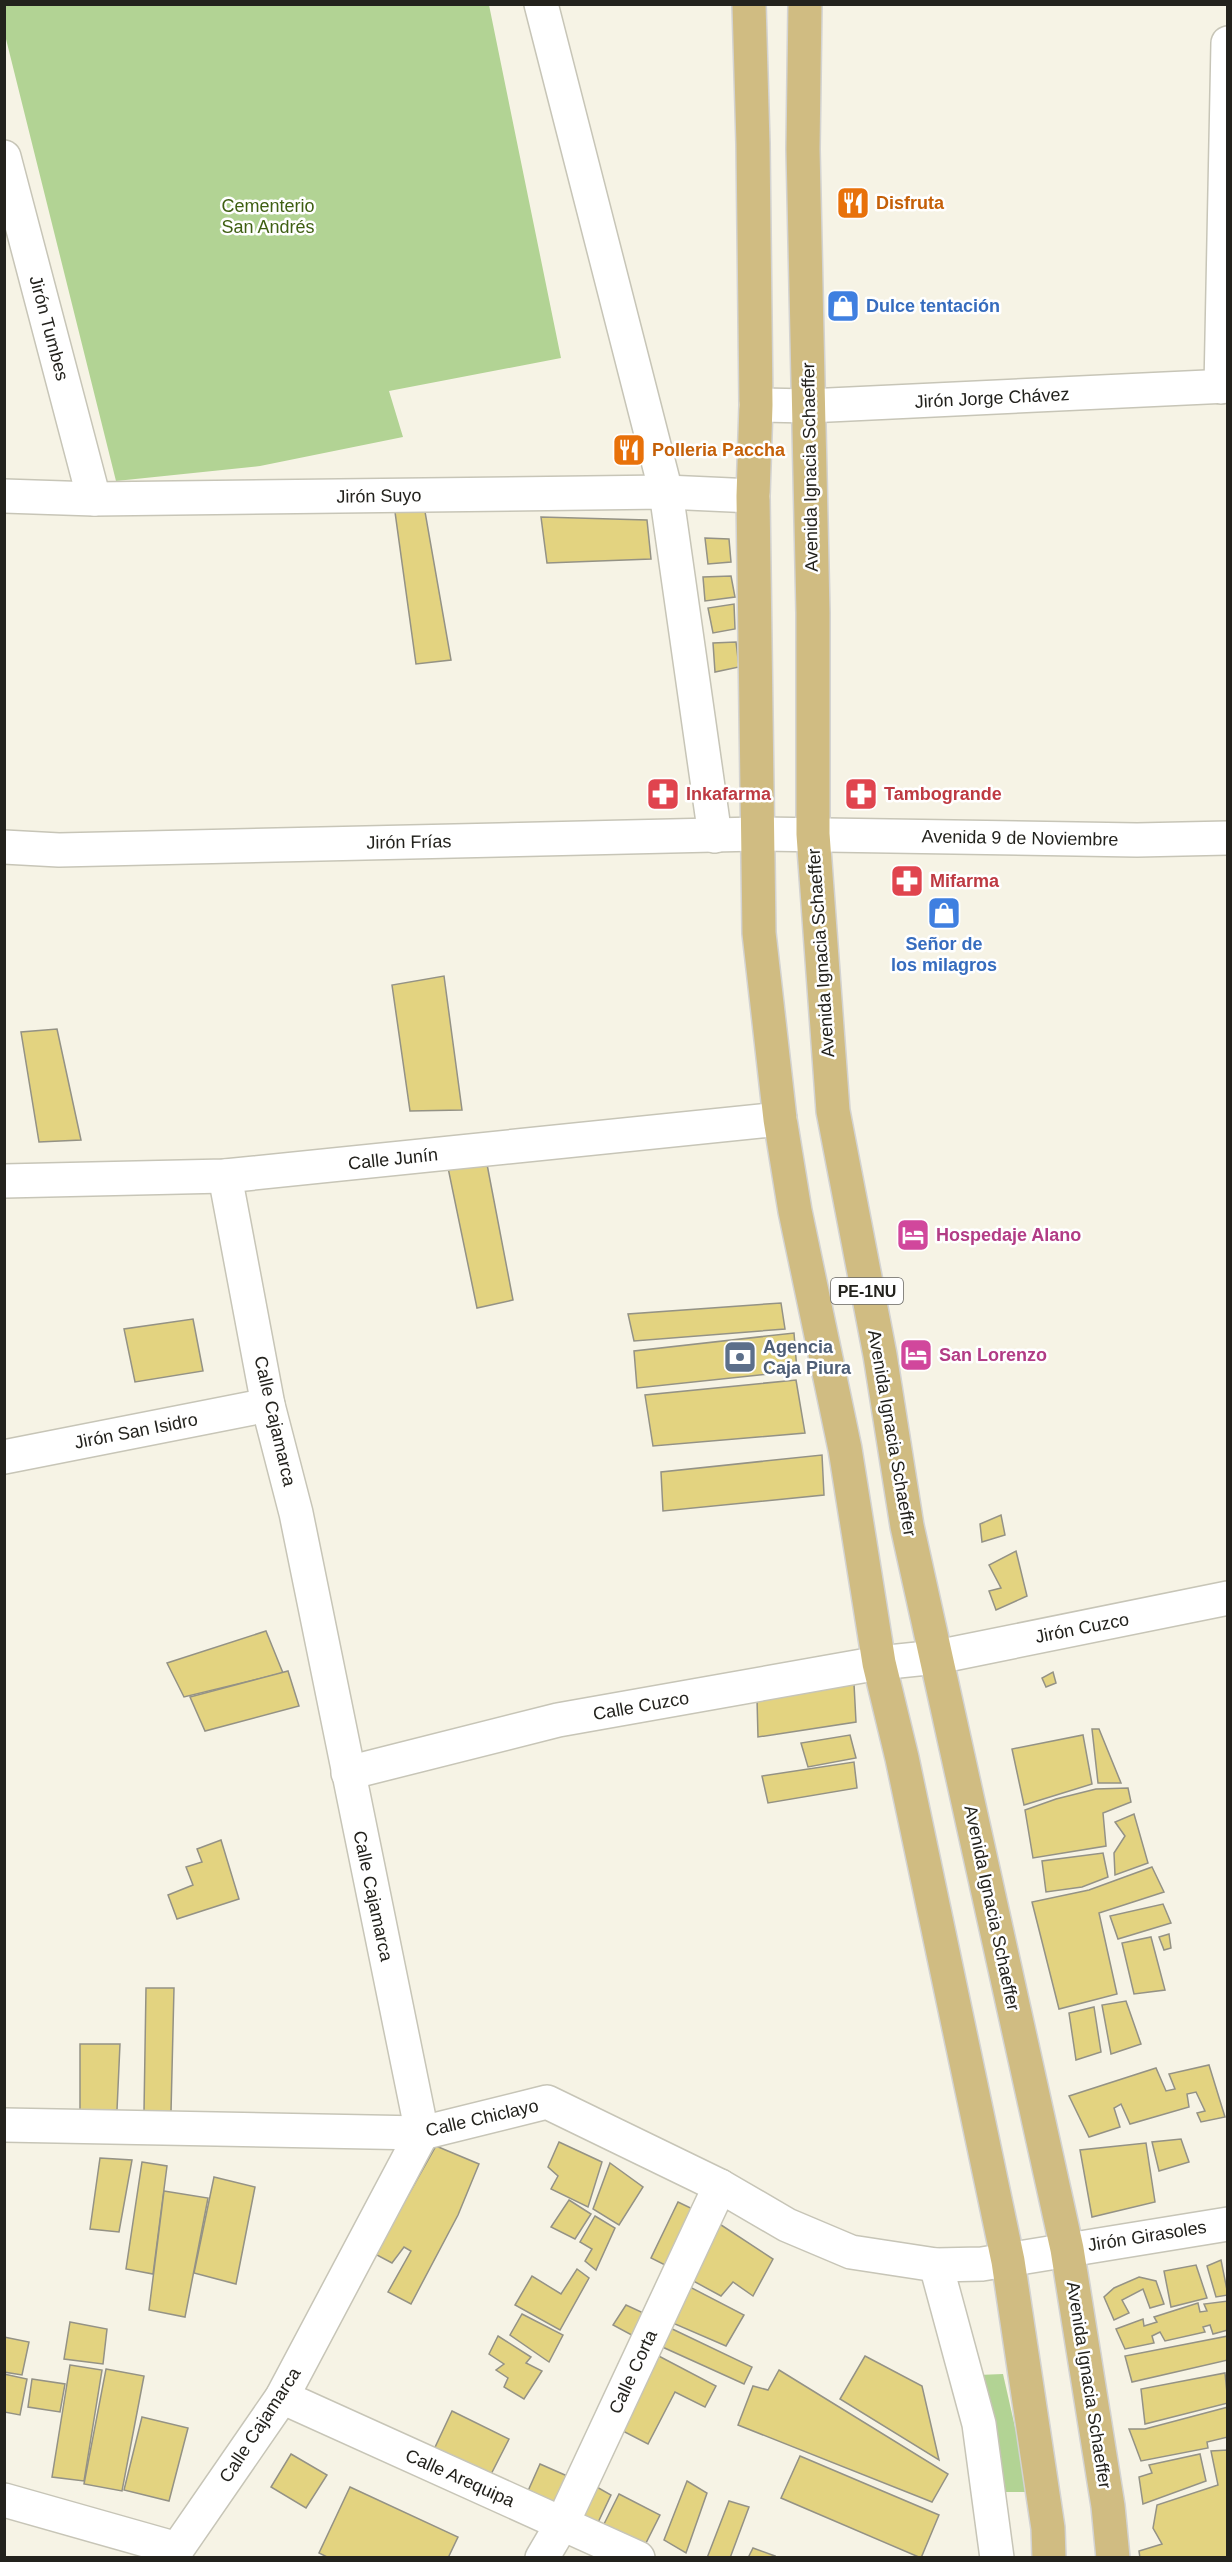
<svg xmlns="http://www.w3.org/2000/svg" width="1232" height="2562" font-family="Helvetica,sans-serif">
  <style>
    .green { fill: #b2d394 }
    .building { fill: #e3d380; stroke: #949285; stroke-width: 1.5 }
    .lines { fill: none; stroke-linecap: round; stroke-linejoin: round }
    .minor-casing { stroke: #c7c5b7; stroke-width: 36 }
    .primary-casing { stroke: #d3d3d2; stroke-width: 36 }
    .minor { stroke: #fff; stroke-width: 33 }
    .primary { stroke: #d0bc82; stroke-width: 33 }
    .labels { text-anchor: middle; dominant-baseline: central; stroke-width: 5; stroke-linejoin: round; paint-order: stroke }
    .shield { fill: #fff; stroke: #656461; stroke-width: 1.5 }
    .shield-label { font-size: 16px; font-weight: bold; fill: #23221d }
    .food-label { font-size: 18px; font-weight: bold; fill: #c56008; stroke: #fff; text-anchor: start }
    .park-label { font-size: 18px; fill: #3e5f12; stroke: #fff }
    .shop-label { font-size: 18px; font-weight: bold; fill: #366cbe; stroke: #fff; text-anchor: start }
    .street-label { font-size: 18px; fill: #23221d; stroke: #fff }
    .health-label { font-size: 18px; font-weight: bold; fill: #be3a42; stroke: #fff; text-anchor: start }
    .hotel-label { font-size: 18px; font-weight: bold; fill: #b23c85; stroke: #fff; text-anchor: start }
    .service-label { font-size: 18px; font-weight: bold; fill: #4e5e75; stroke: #fff; text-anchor: start }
  </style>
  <rect width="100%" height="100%" fill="#f6f3e5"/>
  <!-- green -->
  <g class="green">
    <path d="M4,5H489L561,358L389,391L403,437L260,466L116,481L5,35Z"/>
    <path d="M1003,2374L1019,2445L1025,2492H1000L978,2375Z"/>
  </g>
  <!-- building -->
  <g class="building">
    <path d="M424,506L451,660L416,664L395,512Z"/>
    <path d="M541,517L647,520L651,559L547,563Z"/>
    <path d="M705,538L729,539L731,562L708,564Z"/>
    <path d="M731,576L735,597L705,601L703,577Z"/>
    <path d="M734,604L735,629L713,633L708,608Z"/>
    <path d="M736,642L739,667L715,672L713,643Z"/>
    <path d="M444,976L462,1110L410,1111L392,985Z"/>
    <path d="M57,1029L81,1140L39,1142L21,1032Z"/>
    <path d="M486,1159L513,1300L477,1308L447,1163Z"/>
    <path d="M781,1303L785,1329L634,1341L628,1314Z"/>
    <path d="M193,1319L203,1371L135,1382L124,1329Z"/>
    <path d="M794,1333L797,1371L637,1388L634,1351Z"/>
    <path d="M796,1380L805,1433L653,1446L645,1395Z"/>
    <path d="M822,1455L824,1495L663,1511L661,1472Z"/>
    <path d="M1001,1515L1005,1535L982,1542L980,1524Z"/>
    <path d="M1016,1551L1027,1596L996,1610L989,1591L1001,1588L989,1565Z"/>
    <path d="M266,1631L283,1673L184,1697L167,1663Z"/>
    <path d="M288,1671L299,1706L205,1731L190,1697Z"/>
    <path d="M1053,1672L1056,1683L1046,1687L1042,1678Z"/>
    <path d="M854,1684L856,1722L758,1737L757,1699Z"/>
    <path d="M1092,1729H1099L1121,1783H1098Z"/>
    <path d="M850,1735L856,1758L808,1767L801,1743Z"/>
    <path d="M1083,1735L1092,1784L1024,1805L1012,1749Z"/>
    <path d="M854,1762L857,1788L768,1803L762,1776Z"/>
    <path d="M1128,1788L1131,1802L1103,1813L1106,1846L1033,1858L1025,1810L1056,1799L1096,1789Z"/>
    <path d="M1134,1814L1148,1863L1115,1875L1114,1853L1125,1836L1115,1822Z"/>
    <path d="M221,1840L239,1899L177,1919L168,1895L193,1885L186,1867L202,1862L197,1849Z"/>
    <path d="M1103,1853L1108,1877L1082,1887L1046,1892L1042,1861Z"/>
    <path d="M1152,1867L1164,1892L1099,1913L1117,1994L1059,2009L1032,1902L1089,1890Z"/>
    <path d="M1163,1904L1171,1923L1118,1939L1110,1916Z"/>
    <path d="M1169,1934L1171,1948L1164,1950L1159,1937Z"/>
    <path d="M1151,1937L1165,1990L1134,1994L1122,1943Z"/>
    <path d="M146,1988H174L171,2112H144Z"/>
    <path d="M1126,2001L1141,2044L1111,2054L1102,2005Z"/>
    <path d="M1094,2007L1101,2052L1076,2060L1069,2013Z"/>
    <path d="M80,2044H120L117,2110H80Z"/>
    <path d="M1209,2065L1225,2117L1201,2122L1197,2113L1205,2111L1196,2092L1187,2094L1189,2107L1130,2124L1121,2104L1114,2108L1120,2127L1089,2137L1069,2096L1156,2068L1166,2091L1175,2089L1169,2074Z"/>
    <path d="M1181,2139L1189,2162L1159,2171L1152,2142Z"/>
    <path d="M559,2142L602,2162L588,2207L551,2189L558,2176L548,2167Z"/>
    <path d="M1146,2143L1155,2202L1092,2217L1080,2150Z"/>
    <path d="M436,2146L479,2164L458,2215L411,2304L388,2292L411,2251L404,2247L392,2263L375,2254Z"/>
    <path d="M100,2158L132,2160L119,2232L90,2229Z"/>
    <path d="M142,2162L167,2166L153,2274L126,2269Z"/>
    <path d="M610,2163L643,2187L619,2225L593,2209Z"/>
    <path d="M214,2177L255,2187L236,2284L194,2273Z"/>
    <path d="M164,2191L208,2198L185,2317L149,2310Z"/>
    <path d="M569,2200L591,2214L575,2239L551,2227Z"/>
    <path d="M678,2202L701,2213L673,2269L651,2258Z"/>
    <path d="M595,2216L615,2228L596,2270L585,2261L592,2249L580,2242Z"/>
    <path d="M712,2219L773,2259L753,2296L733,2282L721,2296L686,2277Z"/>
    <path d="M1221,2260L1228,2295L1216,2297L1207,2266Z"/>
    <path d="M1196,2265L1207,2298L1171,2307L1164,2271Z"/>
    <path d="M577,2269L589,2278L560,2330L515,2305L532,2276L561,2294Z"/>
    <path d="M1139,2277L1156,2281L1164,2304L1150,2308L1143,2289L1122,2300L1129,2313L1114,2320L1104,2297L1114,2288Z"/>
    <path d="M686,2285L744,2315L726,2346L668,2321Z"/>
    <path d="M1228,2301V2330L1213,2334L1210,2325L1203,2327L1205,2332L1165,2341L1160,2332L1152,2336L1154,2343L1125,2349L1116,2329L1143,2319L1144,2326L1157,2322L1154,2317L1198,2303L1200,2312L1207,2311L1204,2304Z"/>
    <path d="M626,2305L650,2316L639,2339L613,2325Z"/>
    <path d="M522,2314L563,2335L549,2362L510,2335Z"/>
    <path d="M70,2322L107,2329L103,2364L64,2359Z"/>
    <path d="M666,2326L752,2367L744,2384L658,2345Z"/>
    <path d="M498,2336L531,2357L526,2363L542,2371L524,2399L504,2387L508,2378L496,2370L504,2364L489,2354Z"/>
    <path d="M1228,2336V2360L1132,2382L1125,2356Z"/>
    <path d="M4,2337L29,2342L22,2375L4,2372Z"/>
    <path d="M653,2353L716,2386L705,2407L675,2392L648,2444L615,2427Z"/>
    <path d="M865,2356L922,2386L939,2460L840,2399Z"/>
    <path d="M70,2365L102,2370L84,2481L52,2477Z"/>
    <path d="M106,2369L144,2376L122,2491L84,2484Z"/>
    <path d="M779,2370L948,2474L932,2502L738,2425L753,2386L768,2390Z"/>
    <path d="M1225,2373L1228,2403L1145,2424L1141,2389Z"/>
    <path d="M4,2374L27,2379L20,2415L4,2412Z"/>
    <path d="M32,2379L65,2384L60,2412L28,2407Z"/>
    <path d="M1228,2407V2437L1207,2442L1208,2448L1141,2461L1129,2429H1145Z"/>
    <path d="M452,2411L509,2439L485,2486L430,2458Z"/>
    <path d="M142,2417L188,2428L169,2501L124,2490Z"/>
    <path d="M1228,2450V2558H1140L1139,2551L1162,2544L1153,2528L1157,2505L1218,2485L1211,2451Z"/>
    <path d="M291,2454L327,2475L306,2508L271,2487Z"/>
    <path d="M1200,2454L1206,2481L1143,2504L1139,2477L1152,2473L1149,2465Z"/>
    <path d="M800,2456L939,2515L921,2558L781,2498Z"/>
    <path d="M540,2464L574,2479L559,2517L524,2500Z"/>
    <path d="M687,2481L707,2493L686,2553L664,2540Z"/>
    <path d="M588,2482L611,2495L593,2533L570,2523Z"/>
    <path d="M350,2487L458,2537L448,2558H329L319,2553Z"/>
    <path d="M619,2494L660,2515L641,2553L598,2536Z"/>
    <path d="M729,2501L749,2507L730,2558H707Z"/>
    <path d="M753,2548L775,2556L774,2558H748Z"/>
  </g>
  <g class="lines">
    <!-- minor casing -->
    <g class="minor-casing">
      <g id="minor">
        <path d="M541,4L666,492L715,836"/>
        <path d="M4,157L94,499"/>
        <path d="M1221,387L1228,43"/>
        <path d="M756,405L808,406L1228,386"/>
        <path d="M4,496L94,499L666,492L753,496"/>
        <path d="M4,847L59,850L757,834L1137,840L1228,838"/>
        <path d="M4,1181L225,1176L780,1119"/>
        <path d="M4,1457L268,1405"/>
        <path d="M348,1773L558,1720L879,1663L937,1657L1228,1598"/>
        <path d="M4,2125L422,2133L547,2102L720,2186L787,2225L851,2252L936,2265L982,2264L1228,2224"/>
        <path d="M936,2265L979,2424L997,2558"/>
        <path d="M282,2397L638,2558"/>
        <path d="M4,2500L177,2549"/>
        <path d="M171,2558L282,2397L422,2133L296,1513L268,1405L225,1176"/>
        <path d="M542,2558L562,2524L720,2186"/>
      </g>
    </g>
    <!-- primary casing -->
    <g class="primary-casing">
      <g id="primary">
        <path d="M749,4L753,144L756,405L753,496L759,933L780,1119L795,1211L845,1449L879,1663L902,1758L1008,2261L1048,2528L1049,2558"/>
        <path d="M805,4L803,149L813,613V834L833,1111L880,1355L907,1526L1067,2249L1108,2506L1113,2558"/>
      </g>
    </g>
    <!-- minor -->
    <use href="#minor" class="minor"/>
    <!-- primary -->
    <use href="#primary" class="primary"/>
  </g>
  <!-- icons -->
  <defs>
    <g id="restaurant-square" transform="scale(1.725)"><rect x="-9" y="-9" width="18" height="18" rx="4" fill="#e8710a" stroke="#fff"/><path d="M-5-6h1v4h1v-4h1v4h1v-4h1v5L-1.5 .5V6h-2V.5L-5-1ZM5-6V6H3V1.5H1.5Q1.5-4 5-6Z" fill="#fff"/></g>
    <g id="shop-square" transform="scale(1.725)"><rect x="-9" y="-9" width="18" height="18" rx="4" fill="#3f7fe0" stroke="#fff"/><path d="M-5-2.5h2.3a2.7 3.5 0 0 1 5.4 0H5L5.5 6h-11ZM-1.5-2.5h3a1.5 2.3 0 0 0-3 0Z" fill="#fff"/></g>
    <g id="pharmacy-square" transform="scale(1.725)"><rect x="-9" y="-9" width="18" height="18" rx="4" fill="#e0444e" stroke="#fff"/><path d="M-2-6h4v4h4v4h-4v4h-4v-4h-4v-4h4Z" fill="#fff"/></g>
    <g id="hotel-square" transform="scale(1.725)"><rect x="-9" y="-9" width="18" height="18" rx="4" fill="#d1479c" stroke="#fff"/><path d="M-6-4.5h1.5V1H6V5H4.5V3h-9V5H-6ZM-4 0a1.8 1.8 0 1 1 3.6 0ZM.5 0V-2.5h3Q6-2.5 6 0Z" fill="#fff"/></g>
    <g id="bank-square" transform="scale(1.725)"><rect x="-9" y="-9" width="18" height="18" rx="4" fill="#5c6f8a" stroke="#fff"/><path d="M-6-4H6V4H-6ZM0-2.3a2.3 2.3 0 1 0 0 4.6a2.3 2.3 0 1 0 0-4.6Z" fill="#fff"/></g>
  </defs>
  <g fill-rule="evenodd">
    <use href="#restaurant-square" x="853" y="203"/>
    <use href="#shop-square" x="843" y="306"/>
    <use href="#restaurant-square" x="629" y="450"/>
    <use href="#pharmacy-square" x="663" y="794"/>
    <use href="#pharmacy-square" x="861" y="794"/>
    <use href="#pharmacy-square" x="907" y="881"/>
    <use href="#shop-square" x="944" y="913"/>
    <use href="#hotel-square" x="913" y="1235"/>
    <use href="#hotel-square" x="916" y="1355"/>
    <use href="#bank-square" x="740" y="1357"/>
  </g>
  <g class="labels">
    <!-- shield labels -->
    <rect class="shield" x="831" y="1278" width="72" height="26" rx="4.5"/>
    <g class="shield-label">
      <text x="867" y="1291">PE-1NU</text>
    </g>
    <!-- food labels -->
    <g class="food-label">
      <text x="876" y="203">Disfruta</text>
      <text x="652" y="450">Polleria Paccha</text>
    </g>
    <!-- park labels -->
    <g class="park-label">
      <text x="268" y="206">Cementerio<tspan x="268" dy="21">San Andrés</tspan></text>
    </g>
    <!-- shop labels -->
    <g class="shop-label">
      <text x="866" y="306">Dulce tentación</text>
      <text x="944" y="944" text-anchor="middle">Señor de<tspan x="944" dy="21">los milagros</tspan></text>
    </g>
    <!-- street labels -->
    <g class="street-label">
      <text transform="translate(49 328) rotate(75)">Jirón Tumbes</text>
      <text transform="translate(992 398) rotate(-3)">Jirón Jorge Chávez</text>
      <text transform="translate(810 467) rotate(-91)">Avenida Ignacia Schaeffer</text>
      <text transform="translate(379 496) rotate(-1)">Jirón Suyo</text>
      <text transform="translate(1020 838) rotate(1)">Avenida 9 de Noviembre</text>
      <text transform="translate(409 842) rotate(-1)">Jirón Frías</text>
      <text transform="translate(821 953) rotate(-94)">Avenida Ignacia Schaeffer</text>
      <text transform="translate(393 1159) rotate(-6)">Calle Junín</text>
      <text transform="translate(275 1421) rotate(77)">Calle Cajamarca</text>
      <text transform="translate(136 1431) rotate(-11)">Jirón San Isidro</text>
      <text transform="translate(892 1433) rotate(80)">Avenida Ignacia Schaeffer</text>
      <text transform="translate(1082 1628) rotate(-11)">Jirón Cuzco</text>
      <text transform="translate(641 1706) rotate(-10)">Calle Cuzco</text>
      <text transform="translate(373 1896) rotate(78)">Calle Cajamarca</text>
      <text transform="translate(992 1908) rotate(78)">Avenida Ignacia Schaeffer</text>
      <text transform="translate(482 2118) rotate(-13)">Calle Chiclayo</text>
      <text transform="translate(1147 2236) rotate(-9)">Jirón Girasoles</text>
      <text transform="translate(633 2372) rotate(-65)">Calle Corta</text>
      <text transform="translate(1089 2385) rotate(81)">Avenida Ignacia Schaeffer</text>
      <text transform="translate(260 2425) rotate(-57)">Calle Cajamarca</text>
      <text transform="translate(460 2478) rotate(24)">Calle Arequipa</text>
    </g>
    <!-- health labels -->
    <g class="health-label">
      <text x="686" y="794">Inkafarma</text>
      <text x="884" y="794">Tambogrande</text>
      <text x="930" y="881">Mifarma</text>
    </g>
    <!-- hotel labels -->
    <g class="hotel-label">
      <text x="936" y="1235">Hospedaje Alano</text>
      <text x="939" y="1355">San Lorenzo</text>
    </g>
    <!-- service labels -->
    <g class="service-label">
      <text x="763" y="1347">Agencia<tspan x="763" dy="21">Caja Piura</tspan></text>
    </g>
  </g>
  <!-- border -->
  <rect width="1232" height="2562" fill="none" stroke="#23221d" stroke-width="12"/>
</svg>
